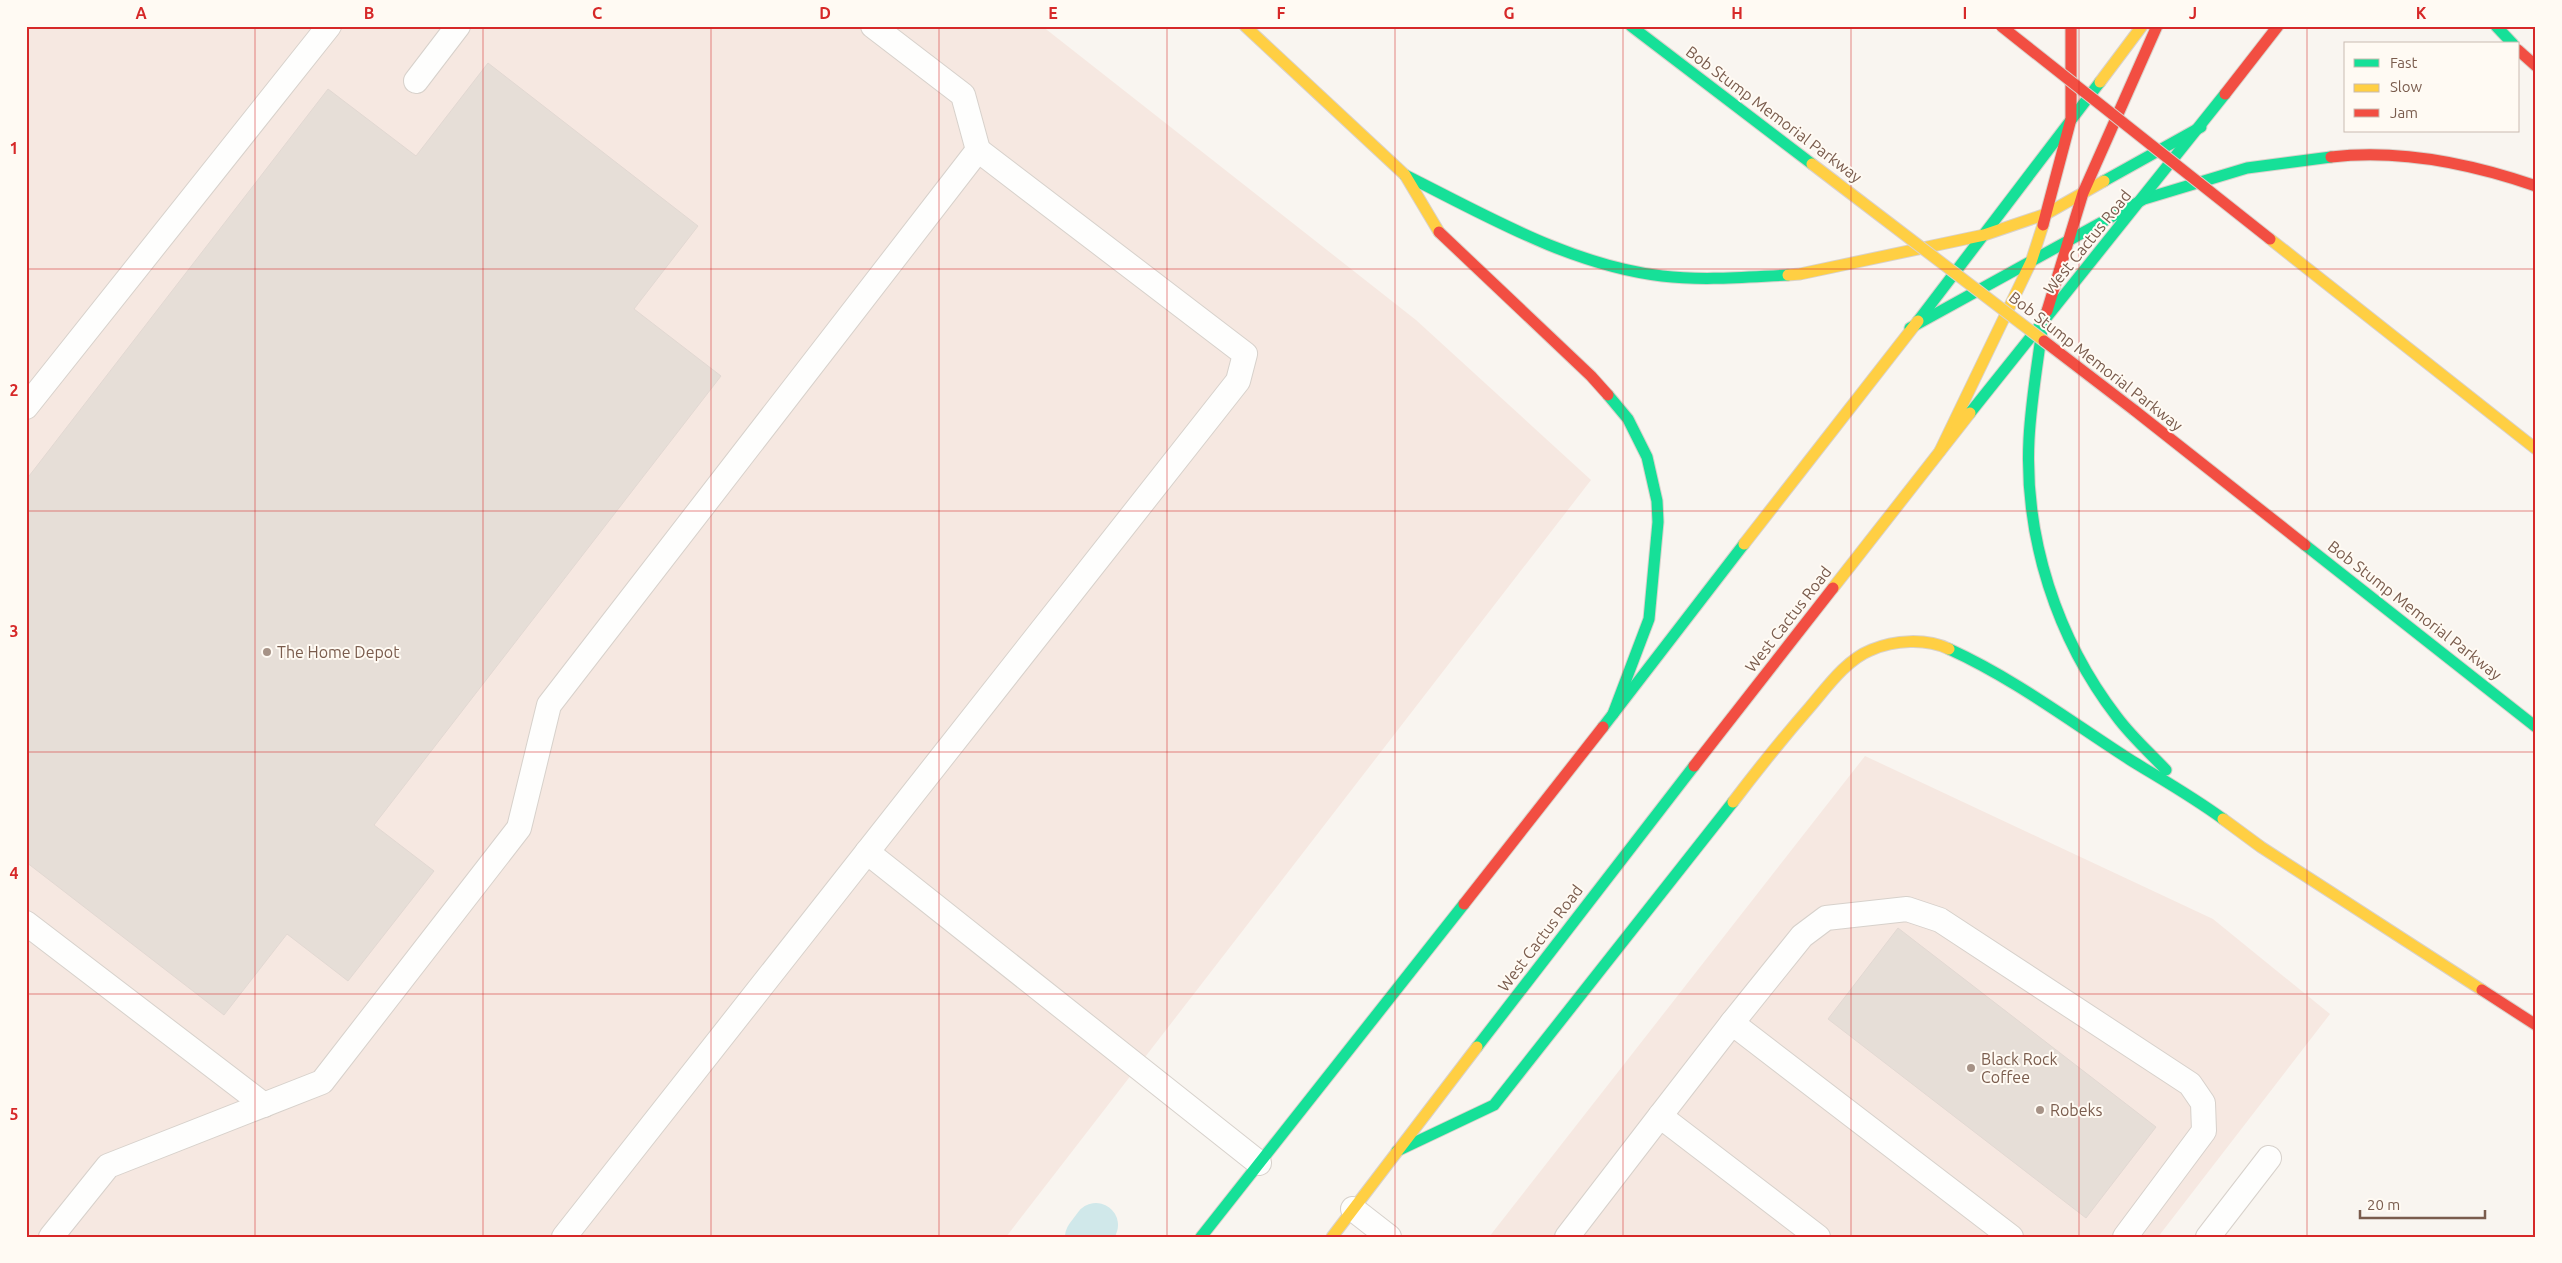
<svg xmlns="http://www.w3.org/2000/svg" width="2562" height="1263" font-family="Ubuntu,sans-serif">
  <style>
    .commercial { fill: #f6e8e1 }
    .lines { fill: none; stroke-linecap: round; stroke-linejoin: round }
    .canal { stroke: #d0e8ea; stroke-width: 44 }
    .building { fill: #e6ded7; stroke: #e2d8d2 }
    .lane-casing { stroke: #d7d1cb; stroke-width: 26 }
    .fast-casing { stroke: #d9d2cb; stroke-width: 13 }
    .slow-casing { stroke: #d9d2cb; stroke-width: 13 }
    .jam-casing { stroke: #d9d2cb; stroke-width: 13 }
    .lane { stroke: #fefefd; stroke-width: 24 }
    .fast { stroke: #16e098; stroke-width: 11 }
    .slow { stroke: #ffcf43; stroke-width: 11 }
    .jam { stroke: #f24e42; stroke-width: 11 }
    .slow-bridge-casing { stroke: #dad1cc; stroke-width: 13; stroke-linecap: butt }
    .jam-bridge-casing { stroke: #dad1cc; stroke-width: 13; stroke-linecap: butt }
    .slow-bridge { stroke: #ffcf43; stroke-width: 11 }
    .jam-bridge { stroke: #f24e42; stroke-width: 11 }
    .grid { fill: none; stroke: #d62828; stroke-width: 1; stroke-opacity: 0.55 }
    .poi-dot { fill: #a69286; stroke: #fffaf3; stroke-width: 2 }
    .labels { text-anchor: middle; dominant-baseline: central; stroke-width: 4; stroke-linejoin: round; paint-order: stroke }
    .street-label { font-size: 16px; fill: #7a5c4d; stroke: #fffaf3 }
    .poi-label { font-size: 16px; fill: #7a5c4d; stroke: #fffaf3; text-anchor: start }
    .neatline { fill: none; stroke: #d62828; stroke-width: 2 }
    .grid-label { font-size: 16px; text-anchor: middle; font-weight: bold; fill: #d62828 }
  </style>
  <rect width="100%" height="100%" fill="#f9f5f0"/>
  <!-- commercial -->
  <g class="commercial">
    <path d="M26,26H1042L1416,320L1591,480L1006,1237H26Z"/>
    <path d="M1865,756L2213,919L2330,1014L2158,1237H1489Z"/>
  </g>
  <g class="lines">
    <!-- canal -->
    <path class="canal" d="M1087,1237L1096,1225"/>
  </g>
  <!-- building -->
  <g class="building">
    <path d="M488,63L698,226L634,309L721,376L374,825L434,871L348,981L287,934L224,1015L26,862V480L328,89L416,156Z"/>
    <path d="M1898,928L2156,1127L2086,1218L1828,1019Z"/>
  </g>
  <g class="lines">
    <!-- lane casing -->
    <g class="lane-casing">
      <g id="lane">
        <path d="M873,26L963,95L978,150"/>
        <path d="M416,81L458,26"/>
        <path d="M26,407L329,26"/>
        <path d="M867,852L1259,1163"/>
        <path d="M26,923L264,1105"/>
        <path d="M1732,1023L1802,936L1826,918L1907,909L1940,920L2190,1084L2203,1103L2204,1131L2125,1237"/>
        <path d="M1660,1116L1732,1023L2011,1237"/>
        <path d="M1353,1209L1389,1237"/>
        <path d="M51,1237L108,1166L322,1082L519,828L549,705L978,150L1245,354L1238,381L564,1237"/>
        <path d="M1567,1237L1660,1116L1818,1237"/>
        <path d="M2208,1237L2269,1158"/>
      </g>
    </g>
    <!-- fast casing -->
    <g class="fast-casing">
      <g id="fast">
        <path d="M1631,26L1812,164"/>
        <path d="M2496,26L2513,44"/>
        <path d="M1405,175C1487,216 1570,265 1662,276C1704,281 1746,277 1788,275"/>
        <path d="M2104,181L2201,127"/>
        <path d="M2047,311L2043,322C2038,361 2031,400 2029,439C2024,538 2057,639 2117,717C2131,736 2150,753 2166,770"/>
        <path d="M1918,321L2100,82"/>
        <path d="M1910,328L2144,199L2247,168L2331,157"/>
        <path d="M1608,395L1628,419L1647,457L1657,501L1658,522L1649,619L1613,714"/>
        <path d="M1970,413L2225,94"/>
        <path d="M2305,545L2536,727"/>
        <path d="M1949,649C2015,679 2071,722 2132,761C2163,780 2193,797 2223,819"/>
        <path d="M1603,727L1744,544"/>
        <path d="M1477,1047L1694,766"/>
        <path d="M1397,1151L1494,1105L1733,802"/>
        <path d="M1201,1237L1464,904"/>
      </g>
    </g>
    <!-- slow casing -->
    <g class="slow-casing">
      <g id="slow">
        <path d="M1245,26L1405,175L1439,232"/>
        <path d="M2100,82L2142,26"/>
        <path d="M2270,239L2536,449"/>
        <path d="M1788,275L1800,274L1984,235L2046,214L2104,181"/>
        <path d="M1940,451L2031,262L2043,225"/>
        <path d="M1744,544L1918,321"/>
        <path d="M1833,588L1970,413"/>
        <path d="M1733,802C1758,769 1783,738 1810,707C1827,687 1846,660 1871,650C1894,640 1926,638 1949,649"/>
        <path d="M2223,819L2261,847L2482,990"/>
        <path d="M1332,1237L1477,1047"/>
      </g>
    </g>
    <!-- jam casing -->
    <g class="jam-casing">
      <g id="jam">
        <path d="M2518,50L2536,66"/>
        <path d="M2225,94L2278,26"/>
        <path d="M2331,157C2399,149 2472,164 2536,186"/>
        <path d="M2043,225L2071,119V26"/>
        <path d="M1439,232L1591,376L1608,395"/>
        <path d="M2047,311L2083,193L2157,26"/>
        <path d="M2134,410L2305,545"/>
        <path d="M1694,766L1833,588"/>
        <path d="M1464,904L1603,727"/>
        <path d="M2482,990L2536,1025"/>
      </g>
    </g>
    <!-- lane -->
    <use href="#lane" class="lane"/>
    <!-- fast -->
    <use href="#fast" class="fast"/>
    <!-- slow -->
    <use href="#slow" class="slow"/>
    <!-- jam -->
    <use href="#jam" class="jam"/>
    <!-- slow-bridge casing -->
    <g class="slow-bridge-casing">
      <path id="slow-bridge" d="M1812,164L2044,341"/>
    </g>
    <!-- jam-bridge casing -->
    <g class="jam-bridge-casing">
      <g id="jam-bridge">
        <path d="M2001,26L2270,239"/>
        <path d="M2044,341L2134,410"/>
      </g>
    </g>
    <!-- slow-bridge -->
    <use href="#slow-bridge" class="slow-bridge"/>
    <!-- jam-bridge -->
    <use href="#jam-bridge" class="jam-bridge"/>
  </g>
  <!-- grid -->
  <path class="grid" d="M255,26V1237M483,26V1237M711,26V1237M939,26V1237M1167,26V1237M1395,26V1237M1623,26V1237M1851,26V1237M2079,26V1237M2307,26V1237M26,269H2536M26,511H2536M26,752H2536M26,994H2536"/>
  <!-- markers -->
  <g class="poi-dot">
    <circle cx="267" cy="652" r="5"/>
    <circle cx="1971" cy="1068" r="5"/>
    <circle cx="2040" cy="1110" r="5"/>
  </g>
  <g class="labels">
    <!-- street labels -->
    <g class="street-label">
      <text transform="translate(1774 114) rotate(37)">Bob Stump Memorial Parkway</text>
      <text transform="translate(2087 242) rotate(-51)">West Cactus Road</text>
      <text transform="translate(2096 361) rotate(38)">Bob Stump Memorial Parkway</text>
      <text transform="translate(2415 610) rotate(38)">Bob Stump Memorial Parkway</text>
      <text transform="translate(1788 619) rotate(-52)">West Cactus Road</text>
      <text transform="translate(1540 938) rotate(-53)">West Cactus Road</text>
    </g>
    <!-- poi labels -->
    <g class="poi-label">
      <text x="277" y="652">The Home Depot</text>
      <text x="1981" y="1059">Black Rock<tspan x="1981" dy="18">Coffee</tspan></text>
      <text x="2050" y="1110">Robeks</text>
    </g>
  </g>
  <!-- border -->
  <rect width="2562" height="1263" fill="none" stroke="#fffaf3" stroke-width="55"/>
  <!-- legend -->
  <rect x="2344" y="42" width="175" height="90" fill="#fffaf3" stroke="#cabbb1"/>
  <rect x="2354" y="59" width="25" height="8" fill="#16e098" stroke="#cabbb1"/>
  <text x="2390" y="68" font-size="15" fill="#7a5c4d">Fast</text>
  <rect x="2354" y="84" width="25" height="8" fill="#ffcf43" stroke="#cabbb1"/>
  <text x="2390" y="92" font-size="15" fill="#7a5c4d">Slow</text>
  <rect x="2354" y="109" width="25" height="8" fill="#f24e42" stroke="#cabbb1"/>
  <text x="2390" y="118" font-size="15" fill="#7a5c4d">Jam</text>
  <!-- scale -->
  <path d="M2360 1210v8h125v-8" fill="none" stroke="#7a5c4d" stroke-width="2.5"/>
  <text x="2367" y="1210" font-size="15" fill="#7a5c4d" stroke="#fffaf3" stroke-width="4" paint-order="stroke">20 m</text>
  <rect x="28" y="28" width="2506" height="1208" class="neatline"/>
  <g class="grid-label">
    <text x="141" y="19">A</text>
    <text x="369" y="19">B</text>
    <text x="597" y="19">C</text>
    <text x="825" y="19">D</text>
    <text x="1053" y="19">E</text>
    <text x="1281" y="19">F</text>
    <text x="1509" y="19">G</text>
    <text x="1737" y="19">H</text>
    <text x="1965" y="19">I</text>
    <text x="2193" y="19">J</text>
    <text x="2421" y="19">K</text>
    <text x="14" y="154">1</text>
    <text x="14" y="396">2</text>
    <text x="14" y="637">3</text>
    <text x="14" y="879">4</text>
    <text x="14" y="1120">5</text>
  </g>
</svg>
